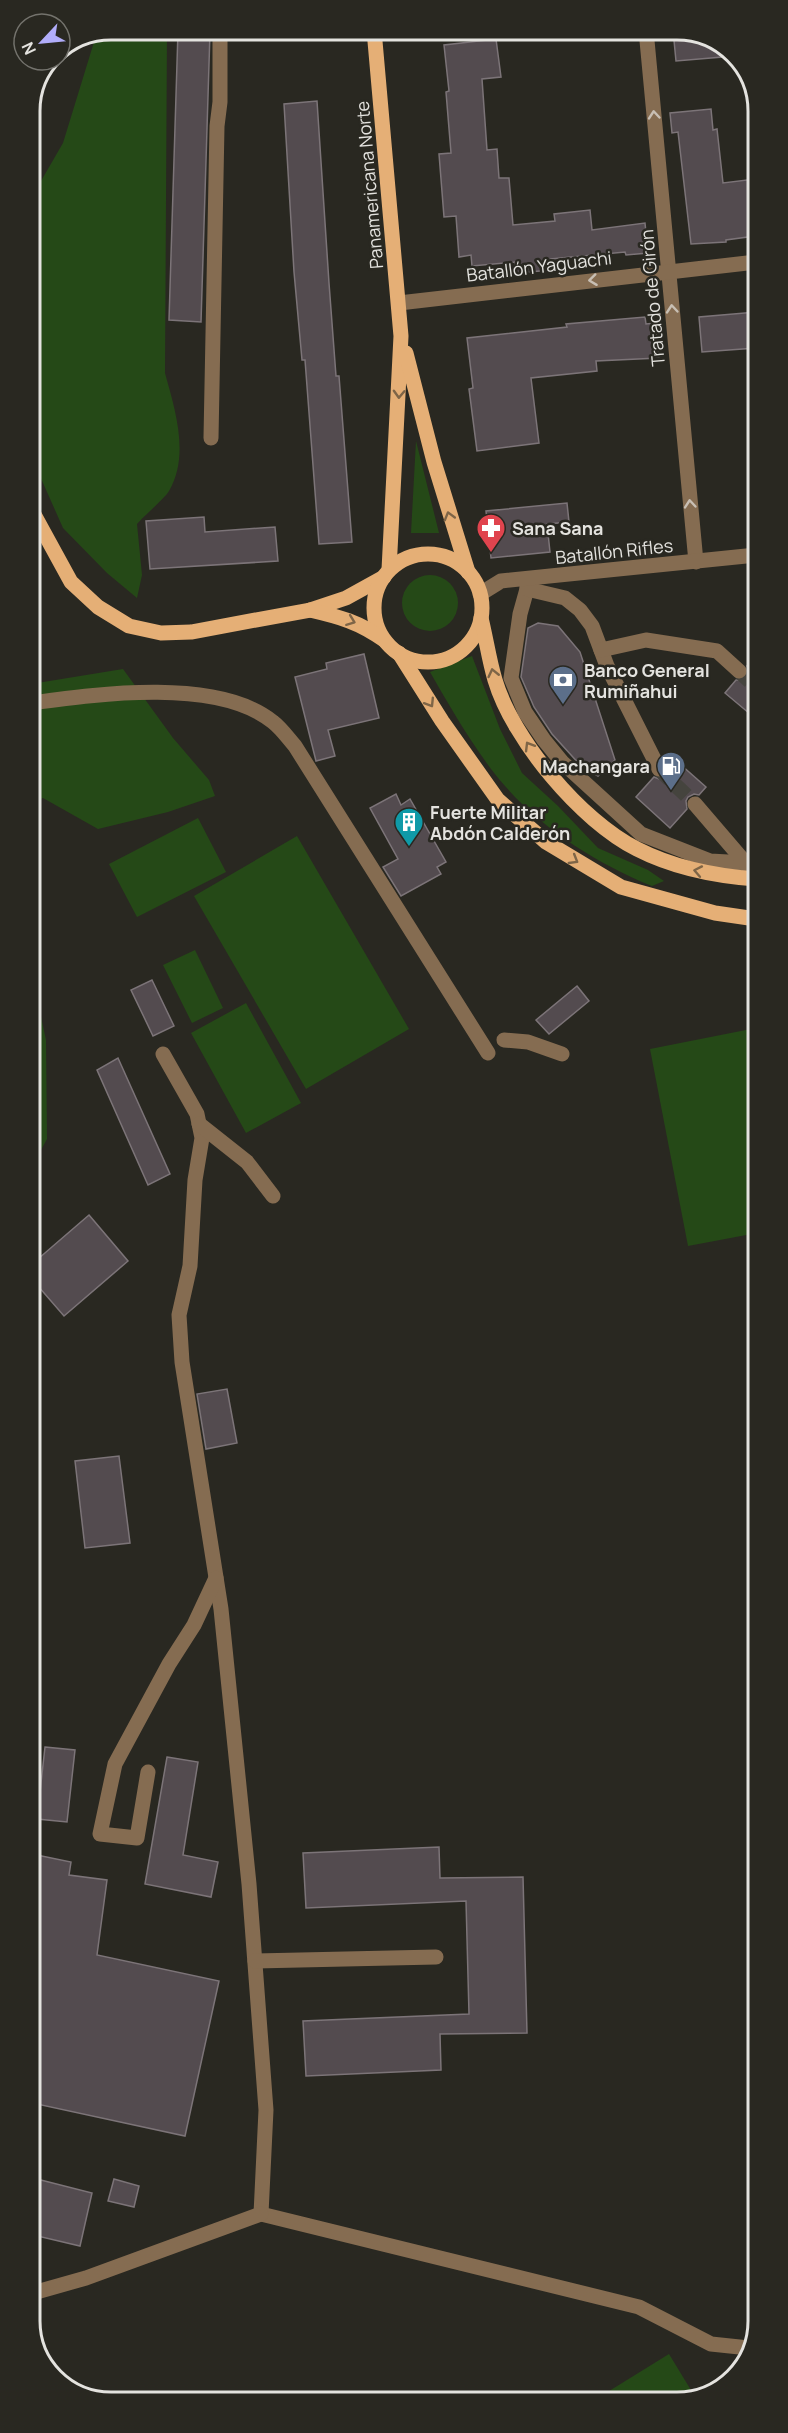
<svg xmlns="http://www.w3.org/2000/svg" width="788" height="2433" font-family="Manrope,sans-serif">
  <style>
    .green { fill: #254917 }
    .building { fill: #534b4f; stroke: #7c7478; stroke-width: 1.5 }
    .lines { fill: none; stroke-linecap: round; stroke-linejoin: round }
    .minor-tunnel { stroke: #45443e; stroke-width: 15; stroke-dasharray: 15 8; stroke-linecap: butt }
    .minor { stroke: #856c51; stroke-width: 15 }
    .major { stroke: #e5af76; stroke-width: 15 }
    .oneway { stroke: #c8bfb4 }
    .oneway2 { stroke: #7e6547 }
    .labels { text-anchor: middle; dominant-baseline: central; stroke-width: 5; stroke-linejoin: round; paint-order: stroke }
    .street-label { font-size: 18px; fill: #e4e3df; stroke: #292821 }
    .poi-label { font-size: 18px; font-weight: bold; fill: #e4e3df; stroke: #292821; text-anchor: start }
    .rim { fill: none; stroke: #e4e3df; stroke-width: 3 }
  </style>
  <rect width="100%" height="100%" fill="#292821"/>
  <!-- green -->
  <g class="green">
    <path d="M111,30H167L165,373C175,410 190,455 169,491C165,498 144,516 137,524L142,575L137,598L107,573L63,528L31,456L30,200L63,143L94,42L92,38Z"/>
    <path d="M416,441L439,533H411Z"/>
    <circle cx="430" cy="603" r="28"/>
    <path d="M472,656L500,729L522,773L558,806L598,848L648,870L664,881L652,886C591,861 531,822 491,769C468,738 449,705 430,672Z"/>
    <path d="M123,669L173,738L209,780L215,796L168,812L98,829L43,798L31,802V684Z"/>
    <path d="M198,818L226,872L137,917L109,864Z"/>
    <path d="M297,836L409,1029L306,1089L194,896Z"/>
    <path d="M195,950L223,1008L192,1023L163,965Z"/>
    <path d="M31,970L46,1040L47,1139L31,1168Z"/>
    <path d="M246,1003L301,1103L246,1133L191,1033Z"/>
    <path d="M756,1028L757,1233L688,1246L650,1049Z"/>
    <path d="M669,2354L697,2400L593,2401Z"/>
  </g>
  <!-- building -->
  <g class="building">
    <path d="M673,30H682L730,50L734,56L676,61Z"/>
    <path d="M178,31L210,32L201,322L169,320Z"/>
    <path d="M496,39L501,77L482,79L487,150L497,149L499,178H509L513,225L555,221L554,214L590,210L592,230L645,223L648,253L626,255L625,252L551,259L552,270L516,273L515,262L472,266L471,255L459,257L456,216L444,217L439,154L451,153L446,92L449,91L444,45Z"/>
    <path d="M317,101L329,283L336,376H339L352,542L319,544L305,360H302L294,272L284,104Z"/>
    <path d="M711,109L713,130L717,129L723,183L755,179V236L726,240V242L691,244L678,132L672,133L670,113Z"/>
    <path d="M756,312V348L702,352L699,317Z"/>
    <path d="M645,317L646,324L655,323L659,358L596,361L597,371L531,378L539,443L477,451L469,389L473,388L467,338L567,327L566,324Z"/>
    <path d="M567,503L569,522L547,524L550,552L491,558L486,511Z"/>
    <path d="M204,517L205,532L275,527L278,561L150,569L146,521Z"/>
    <path d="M538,623L558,626L580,652L615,760L598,776L581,766L552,734L534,707L521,677L528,628Z"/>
    <path d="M364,654L379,718L328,730L335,756L316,761L295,677L327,669L326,663Z"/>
    <path d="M756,655V719L725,693L736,680H741L747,677L749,672L747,666Z"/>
    <path d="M672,757L706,787L699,795L694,794L688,797L686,801L687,809L670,828L636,797L654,777L659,779L667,775L669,769L667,763Z"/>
    <path d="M396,794L401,805L410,799L446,862L437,867L441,874L401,896L383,867L398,859L370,808Z"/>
    <path d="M152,980L174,1026L153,1036L131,990Z"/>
    <path d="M577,986L589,1001L549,1034L536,1020Z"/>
    <path d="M118,1058L170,1174L148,1185L97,1070Z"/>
    <path d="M89,1215L128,1261L64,1316L31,1278V1265Z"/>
    <path d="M227,1389L237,1443L206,1449L197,1394Z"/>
    <path d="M119,1456L130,1543L85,1548L75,1461Z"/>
    <path d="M45,1747L75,1750L67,1822L37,1819Z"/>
    <path d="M167,1757L198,1762L183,1855L218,1862L211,1897L145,1884Z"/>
    <path d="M439,1847L440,1878L523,1877L527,2033L440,2034L441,2070L306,2076L303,2021L469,2014L466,1901L306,1908L303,1853Z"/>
    <path d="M32,1854L71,1862L69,1875L107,1880L97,1955L219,1981L185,2136L32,2103Z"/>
    <path d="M33,2178L92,2193L80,2246L33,2235Z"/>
    <path d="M114,2179L139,2186L134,2207L108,2201Z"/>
  </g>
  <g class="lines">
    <!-- minor-tunnel -->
    <g class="minor-tunnel">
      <path d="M739,671L756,687"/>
      <path d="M659,769L695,804"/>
    </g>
    <!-- minor -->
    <g class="minor">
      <path d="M249,30L278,33L286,30"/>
      <path d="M646,30L696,562"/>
      <path d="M399,303L756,262"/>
      <path d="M211,438L217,126L220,102V30"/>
      <path d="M527,579V589L520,614L511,678L525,712L544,740L562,762L641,834L710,861L746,863"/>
      <path d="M527,589L565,598L580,610L592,626L607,666L659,769"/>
      <path d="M480,594L501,581L756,555"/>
      <path d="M601,650L646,640L717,651L739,671"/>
      <path d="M31,703C97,694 218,677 273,722C281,728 288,738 295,746L488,1053"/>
      <path d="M695,804L749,867"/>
      <path d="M504,1040L528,1042L562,1054"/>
      <path d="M163,1054L197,1114L202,1138L195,1180L190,1266L179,1315L182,1362L221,1609L249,1884L266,2110L261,2214L639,2307L711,2344L749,2348"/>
      <path d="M199,1124L247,1162L273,1196"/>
      <path d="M148,1772L137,1838L100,1834L115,1764L169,1664L194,1625L216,1578"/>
      <path d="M255,1961L436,1957"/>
      <path d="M33,2293L86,2278L261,2214"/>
    </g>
    <!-- major -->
    <g class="major">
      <path d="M374,30L401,336L389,570"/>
      <path d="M406,353L434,462L468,572"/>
      <path d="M31,509L71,582L98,607L129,626L161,633L191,632L310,610L346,598L384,577"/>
      <circle cx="428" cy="608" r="54"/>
      <path d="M310,610C340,617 359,622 384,640"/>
      <path d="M481,618C486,638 489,660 495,680C513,740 581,821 637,849C674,868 715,876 756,879"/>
      <path d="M399,653L442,721L498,800L546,842L621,887L715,913L756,919"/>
    </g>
  </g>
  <!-- one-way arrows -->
  <defs><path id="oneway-chevron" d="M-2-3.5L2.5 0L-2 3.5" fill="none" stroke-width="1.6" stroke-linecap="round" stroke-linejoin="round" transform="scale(1.5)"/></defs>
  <g class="oneway">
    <use href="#oneway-chevron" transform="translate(654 115) rotate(-95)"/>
    <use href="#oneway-chevron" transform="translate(593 280) rotate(173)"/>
    <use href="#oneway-chevron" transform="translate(672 309) rotate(-95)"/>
    <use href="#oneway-chevron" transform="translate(690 504) rotate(-95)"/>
  </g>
  <g class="oneway2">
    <use href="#oneway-chevron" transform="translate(399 394) rotate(92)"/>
    <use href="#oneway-chevron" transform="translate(449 516) rotate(-106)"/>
    <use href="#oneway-chevron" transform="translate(351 621) rotate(21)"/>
    <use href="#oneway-chevron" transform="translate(493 673) rotate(-103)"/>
    <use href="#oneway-chevron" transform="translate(430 703) rotate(58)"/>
    <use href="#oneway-chevron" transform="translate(529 746) rotate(-121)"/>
    <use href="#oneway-chevron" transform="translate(574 860) rotate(31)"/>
    <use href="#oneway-chevron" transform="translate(698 871) rotate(-169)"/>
  </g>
  <!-- icons -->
  <defs>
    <g id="pharmacy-pin" transform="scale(1.5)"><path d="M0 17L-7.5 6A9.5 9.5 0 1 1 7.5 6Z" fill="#e0444e" stroke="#292821"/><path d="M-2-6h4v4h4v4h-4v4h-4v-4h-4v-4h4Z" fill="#fff"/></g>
    <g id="bank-pin" transform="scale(1.5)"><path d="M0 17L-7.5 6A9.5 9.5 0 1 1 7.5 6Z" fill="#5c6f8a" stroke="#292821"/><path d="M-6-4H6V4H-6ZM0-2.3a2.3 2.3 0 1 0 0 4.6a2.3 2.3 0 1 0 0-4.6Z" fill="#fff"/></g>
    <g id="fuel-pin" transform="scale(1.5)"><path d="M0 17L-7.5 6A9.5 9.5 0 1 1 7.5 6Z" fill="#5c6f8a" stroke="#292821"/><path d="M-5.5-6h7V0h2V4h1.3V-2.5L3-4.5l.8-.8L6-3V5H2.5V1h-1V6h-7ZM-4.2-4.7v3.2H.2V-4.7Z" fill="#fff"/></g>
    <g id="building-pin" transform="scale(1.5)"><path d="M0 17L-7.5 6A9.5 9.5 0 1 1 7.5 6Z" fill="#0f9aa8" stroke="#292821"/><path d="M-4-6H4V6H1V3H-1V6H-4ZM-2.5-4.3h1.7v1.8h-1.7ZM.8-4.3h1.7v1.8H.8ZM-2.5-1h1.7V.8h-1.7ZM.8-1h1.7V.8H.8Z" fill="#fff"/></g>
  </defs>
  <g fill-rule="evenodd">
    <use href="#pharmacy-pin" x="491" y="528"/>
    <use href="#bank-pin" x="563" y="680"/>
    <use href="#fuel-pin" x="671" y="766"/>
    <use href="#building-pin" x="409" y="822"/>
  </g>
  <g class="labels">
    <!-- street labels -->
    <g class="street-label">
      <text transform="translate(369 185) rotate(-95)">Panamericana Norte</text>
      <text transform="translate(539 266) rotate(-7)">Batallón Yaguachi</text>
      <text transform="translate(652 298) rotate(-95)">Tratado de Girón</text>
      <text transform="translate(614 551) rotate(-6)">Batallón Rifles</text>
    </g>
    <!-- poi labels -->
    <g class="poi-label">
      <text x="512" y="528">Sana Sana</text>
      <text x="584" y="670">Banco General<tspan x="584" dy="21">Rumiñahui</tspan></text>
      <text x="650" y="766" text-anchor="end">Machangara</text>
      <text x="430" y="812">Fuerte Militar<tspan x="430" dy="21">Abdón Calderón</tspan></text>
    </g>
  </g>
  <!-- crop -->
  <path d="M0 0H788V2433H0ZM111 40H677A71 71 0 0 1 748 111V2321A71 71 0 0 1 677 2392H111A71 71 0 0 1 40 2321V111A71 71 0 0 1 111 40Z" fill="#292821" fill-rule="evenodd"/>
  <path class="rim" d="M111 40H677A71 71 0 0 1 748 111V2321A71 71 0 0 1 677 2392H111A71 71 0 0 1 40 2321V111A71 71 0 0 1 111 40Z"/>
  <!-- north arrow -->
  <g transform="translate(42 42) rotate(244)"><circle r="28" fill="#292821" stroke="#74736d" stroke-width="1.5"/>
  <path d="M0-4.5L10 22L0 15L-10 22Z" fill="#b1adfa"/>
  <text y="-9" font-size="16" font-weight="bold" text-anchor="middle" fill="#e4e3df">N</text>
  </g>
</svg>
